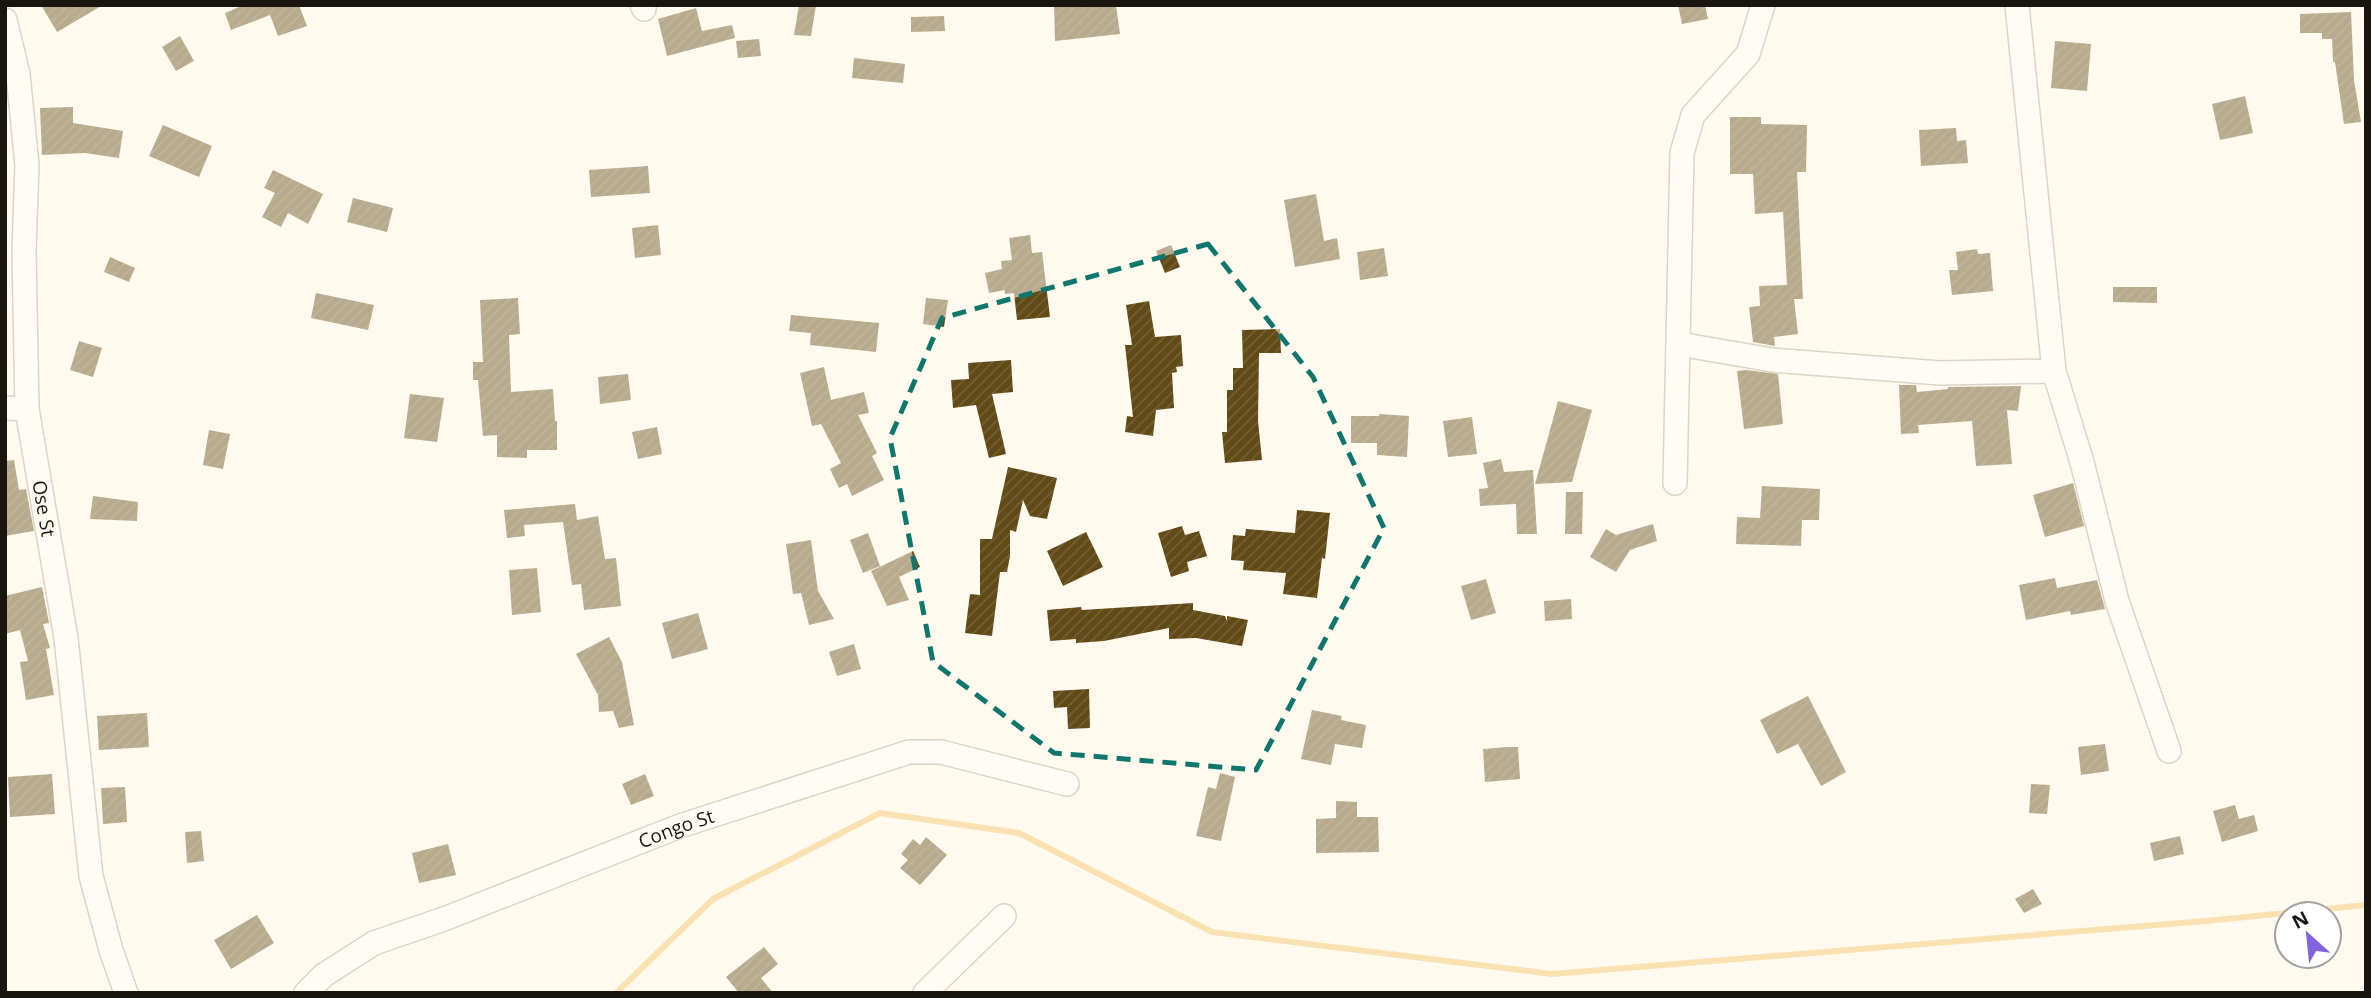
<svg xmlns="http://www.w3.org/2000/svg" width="2371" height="998" font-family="'Open Sans',sans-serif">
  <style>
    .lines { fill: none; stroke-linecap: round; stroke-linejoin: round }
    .stream { stroke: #f4c468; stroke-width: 6 }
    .building { fill: url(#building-hatch) }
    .minor-casing { stroke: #b1a897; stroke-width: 26 }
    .minor { stroke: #fff; stroke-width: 23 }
    .marked { fill: none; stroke: #0f766e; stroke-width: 5; stroke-dasharray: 14 9; stroke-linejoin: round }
    .labels { text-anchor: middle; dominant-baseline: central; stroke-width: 7; stroke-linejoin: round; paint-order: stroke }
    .street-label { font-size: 19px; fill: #19150f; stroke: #fff }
  </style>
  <defs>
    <pattern id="building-hatch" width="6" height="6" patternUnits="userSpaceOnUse" patternTransform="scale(1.75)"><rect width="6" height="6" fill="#624a17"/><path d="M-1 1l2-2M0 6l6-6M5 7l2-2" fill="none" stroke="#746037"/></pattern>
  </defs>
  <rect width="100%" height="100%" fill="#fff9ee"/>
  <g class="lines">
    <!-- stream -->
    <path class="stream" d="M616,993L713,899L880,813L1019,833L1212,932L1552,974L2206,921L2366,905"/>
  </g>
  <!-- building -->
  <g class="building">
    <path d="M41,5H103L57,32Z"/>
    <path d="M244,5H299L307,26L278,36L270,15L231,30L225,13Z"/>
    <path d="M799,5H816L811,36L794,35Z"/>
    <path d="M1054,5H1116L1120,34L1055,41Z"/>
    <path d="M1678,5H1705L1708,19L1682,24Z"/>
    <path d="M696,8L702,31L732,25L735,38L667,56L658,19Z"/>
    <path d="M2351,12L2354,80L2361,122L2344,124L2335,62H2333L2332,39H2322V33H2300V14Z"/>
    <path d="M944,16L945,31L911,32V17Z"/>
    <path d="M180,36L194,61L176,71L162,47Z"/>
    <path d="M759,39L761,56L738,58L736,41Z"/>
    <path d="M2055,41L2091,44L2087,91L2051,88Z"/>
    <path d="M854,58L905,64L903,83L852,78Z"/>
    <path d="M2245,96L2253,133L2220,140L2212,104Z"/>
    <path d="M73,107V123L123,131L119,158L85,153L42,155L40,108Z"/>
    <path d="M1730,117H1761V124L1807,125L1806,172H1797L1803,299H1794L1798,334L1774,337L1775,346L1753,342L1749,307L1760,306L1759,286L1787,285L1783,212L1755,214L1753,174H1730Z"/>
    <path d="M163,125L212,146L199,177L149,156Z"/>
    <path d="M1956,128L1957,141L1966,140L1968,163L1921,166L1919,130Z"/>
    <path d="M648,166L650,193L591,197L589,170Z"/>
    <path d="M273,170L323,194L308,224L288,213L281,227L262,217L275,193L264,188Z"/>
    <path d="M1316,194L1324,241L1337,238L1340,259L1295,267L1284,200Z"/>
    <path d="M353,198L393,208L387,232L347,222Z"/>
    <path d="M658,225L661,255L635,258L632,228Z"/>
    <path d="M1030,235L1032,253L1042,252L1050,317L1017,320L1014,293L1005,294V290L989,293L985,273L1002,269L1001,261L1012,260L1009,238Z"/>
    <path d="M1171,245L1180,267L1165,273L1156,251Z"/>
    <path d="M1384,248L1388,276L1360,280L1357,252Z"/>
    <path d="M1977,249L1978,254L1990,253L1993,291L1952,295L1949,270H1958L1956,252Z"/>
    <path d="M110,257L135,268L129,282L104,272Z"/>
    <path d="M2113,287H2157V303L2113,302Z"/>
    <path d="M316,293L374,305L368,330L311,318Z"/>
    <path d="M518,298L520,334L509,335L511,392L553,389L555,421H557V450H527V458L497,457V435L483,436L478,380H473V362H483L480,300Z"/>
    <path d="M926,298L948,300L944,327L923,324Z"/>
    <path d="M1149,301L1155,337L1181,335L1183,366L1176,367L1177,372L1172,373L1174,408L1156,410L1153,436L1125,432L1127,416L1133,417L1125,345H1132L1126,305Z"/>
    <path d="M791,315L879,323L876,352L810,345L811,333L789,331Z"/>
    <path d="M1280,329L1281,353H1259L1258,421L1262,460L1225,463L1222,432H1227V390H1233V368H1243L1242,330Z"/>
    <path d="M79,341L102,348L93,377L70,370Z"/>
    <path d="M1011,360L1013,392L992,394L1006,454L989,458L976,405L953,408L951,380L969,379L968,363Z"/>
    <path d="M824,367L831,400L864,392L869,413L858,415L877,453L872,456L884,480L852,496L847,484L839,488L830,469L841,463L821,424L812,426L800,373Z"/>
    <path d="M1746,370L1778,374L1783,424L1744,429L1737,371Z"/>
    <path d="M628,374L631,400L600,404L598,377Z"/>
    <path d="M1899,385H1916L1917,392L1948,389V387L2021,386L2018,411L2007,410L2012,464L1976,466L1972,421L1918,425L1919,433L1901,434Z"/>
    <path d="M410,394L444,398L437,442L404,438Z"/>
    <path d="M1558,401L1592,410L1572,482L1535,484Z"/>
    <path d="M1379,414L1409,416L1407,457L1377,455V443H1351V416H1379Z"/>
    <path d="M1472,417L1477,454L1448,457L1443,421Z"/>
    <path d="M657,427L662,454L638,459L632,432Z"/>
    <path d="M209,430L230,434L223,469L203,465Z"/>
    <path d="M1501,459L1504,472L1533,470L1537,534H1517L1516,504L1480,506L1479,489L1488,488L1483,463Z"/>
    <path d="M14,460L19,490L26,489L34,531L5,536V461Z"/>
    <path d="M1008,467L1057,478L1047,519L1030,516L1023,500L1016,532L1010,530V556L1007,572H1000L992,636L965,633L970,594L980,595V539H992Z"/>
    <path d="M2073,483L2084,526L2045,537L2033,495Z"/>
    <path d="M1762,486L1820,489L1819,520H1802L1801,546L1736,544L1737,517L1760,518Z"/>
    <path d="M1566,492H1583L1582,534H1565Z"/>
    <path d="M93,496L138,502L137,521L90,519Z"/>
    <path d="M575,504L577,520L598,516L605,559L616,558L621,606L584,610L581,584L572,585L563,522L524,525L525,536L507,538L504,510Z"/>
    <path d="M1297,510L1330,513L1325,559L1322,558L1317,598L1283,594L1286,573L1243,570L1244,561L1231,560L1233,535L1245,536L1246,529L1295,533Z"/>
    <path d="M1653,524L1657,541L1630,550L1616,572L1590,557L1606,529L1616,535Z"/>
    <path d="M1182,526L1185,535L1199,531L1207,556L1187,562L1189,571L1171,577L1158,533Z"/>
    <path d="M1086,532L1103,567L1063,586L1047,551Z"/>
    <path d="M868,533L880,566L863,573L850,540Z"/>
    <path d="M811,540L818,591L834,619L809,625L801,593L793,594L786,544Z"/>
    <path d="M913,551L920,567L899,577L909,600L887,606L871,571Z"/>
    <path d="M537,568L541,612L512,615L509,570Z"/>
    <path d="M2055,578L2057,588L2097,580L2105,609L2071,615L2070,611L2026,620L2019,585Z"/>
    <path d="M1486,579L1496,613L1471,620L1461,586Z"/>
    <path d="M42,587L49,623L43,624L50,648L46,649L54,695L26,700L20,662L28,661L20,630L5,634V596Z"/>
    <path d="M1571,599L1572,619L1545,621L1544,601Z"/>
    <path d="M1193,603V610L1225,616L1227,621V616L1248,620L1242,646L1196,638L1169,639V628L1104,641L1076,643V639L1050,641L1047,610L1081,607L1082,610Z"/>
    <path d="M698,613L708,649L672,659L662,623Z"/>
    <path d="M609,637L622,662L634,725L619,728L613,711L599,712L598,695L576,654Z"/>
    <path d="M854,644L861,669L837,676L829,652Z"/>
    <path d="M1089,689L1090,728L1068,729L1067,707L1054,708L1053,691Z"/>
    <path d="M1808,696L1846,772L1821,786L1798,744L1777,754L1760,720Z"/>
    <path d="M1312,710L1342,716L1341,720L1366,725L1362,748L1335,744L1331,765L1301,759Z"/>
    <path d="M147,713L149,747L99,750L97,716Z"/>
    <path d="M2105,744L2109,771L2081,775L2078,747Z"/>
    <path d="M1508,747H1518L1520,779L1485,782L1483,749Z"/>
    <path d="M1220,773L1235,777L1221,841L1196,836L1208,787L1216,789Z"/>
    <path d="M52,774L55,814L10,817L8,777Z"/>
    <path d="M645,774L654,796L631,805L622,784Z"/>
    <path d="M2031,784L2050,785L2047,814L2029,813Z"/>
    <path d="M125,787L127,822L103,824L101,788Z"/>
    <path d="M1336,801L1357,802V817H1378L1379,852L1316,853V819L1336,818Z"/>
    <path d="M2235,805L2239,819L2254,815L2258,831L2222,842L2213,811Z"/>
    <path d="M201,831L204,861L187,863L185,832Z"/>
    <path d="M2180,836L2184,854L2154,861L2150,843Z"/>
    <path d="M926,837L947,855L920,885L900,868L908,860L901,854L913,839L920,845Z"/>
    <path d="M448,844L456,875L419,883L412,853Z"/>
    <path d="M2033,889L2042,904L2024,913L2015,899Z"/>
    <path d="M257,915L274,943L231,969L214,940Z"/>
    <path d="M764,947L778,964L761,978L773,993H739L726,977Z"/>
  </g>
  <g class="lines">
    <!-- minor casing -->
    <g class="minor-casing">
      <g id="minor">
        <path d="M642,5L644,9"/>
        <path d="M2017,5L2054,371L2082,462L2117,601L2169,751"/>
        <path id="s1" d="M5,20L18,74L27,165L24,252L27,409L66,638L91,876L111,950L126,993"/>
        <path d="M1679,344L1772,360L1940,373L2054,371"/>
        <path d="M5,408L27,409"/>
        <path d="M1675,483L1682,153L1693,115L1748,54L1763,5"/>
        <path id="s2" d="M306,993L324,975L374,943L444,919L680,826L909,752H941L1067,784"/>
        <path d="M925,993L1004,916"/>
      </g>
    </g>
    <!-- minor -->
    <use href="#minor" class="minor"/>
  </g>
  <!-- marked area -->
  <path d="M0 0H2371V998H0ZM1208,244L1313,377L1384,528L1256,770L1054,753L933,662L890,438L942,318Z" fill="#fff9ee" fill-opacity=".55" fill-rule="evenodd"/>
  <path class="marked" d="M1208,244L1313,377L1384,528L1256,770L1054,753L933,662L890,438L942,318Z"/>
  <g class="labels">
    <!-- street labels -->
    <g class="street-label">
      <text stroke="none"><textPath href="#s1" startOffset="492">Ose St</textPath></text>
      <text stroke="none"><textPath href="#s2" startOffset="408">Congo St</textPath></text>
    </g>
  </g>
  <!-- border -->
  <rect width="2371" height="998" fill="none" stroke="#19150f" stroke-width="14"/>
  <!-- north arrow -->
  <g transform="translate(2308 935) rotate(333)"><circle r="33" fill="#ffffff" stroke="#a3a19f" stroke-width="2"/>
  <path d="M0-5L12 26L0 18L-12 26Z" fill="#8363de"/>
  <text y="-10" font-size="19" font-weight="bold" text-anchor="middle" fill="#19150f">N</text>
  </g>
</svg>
